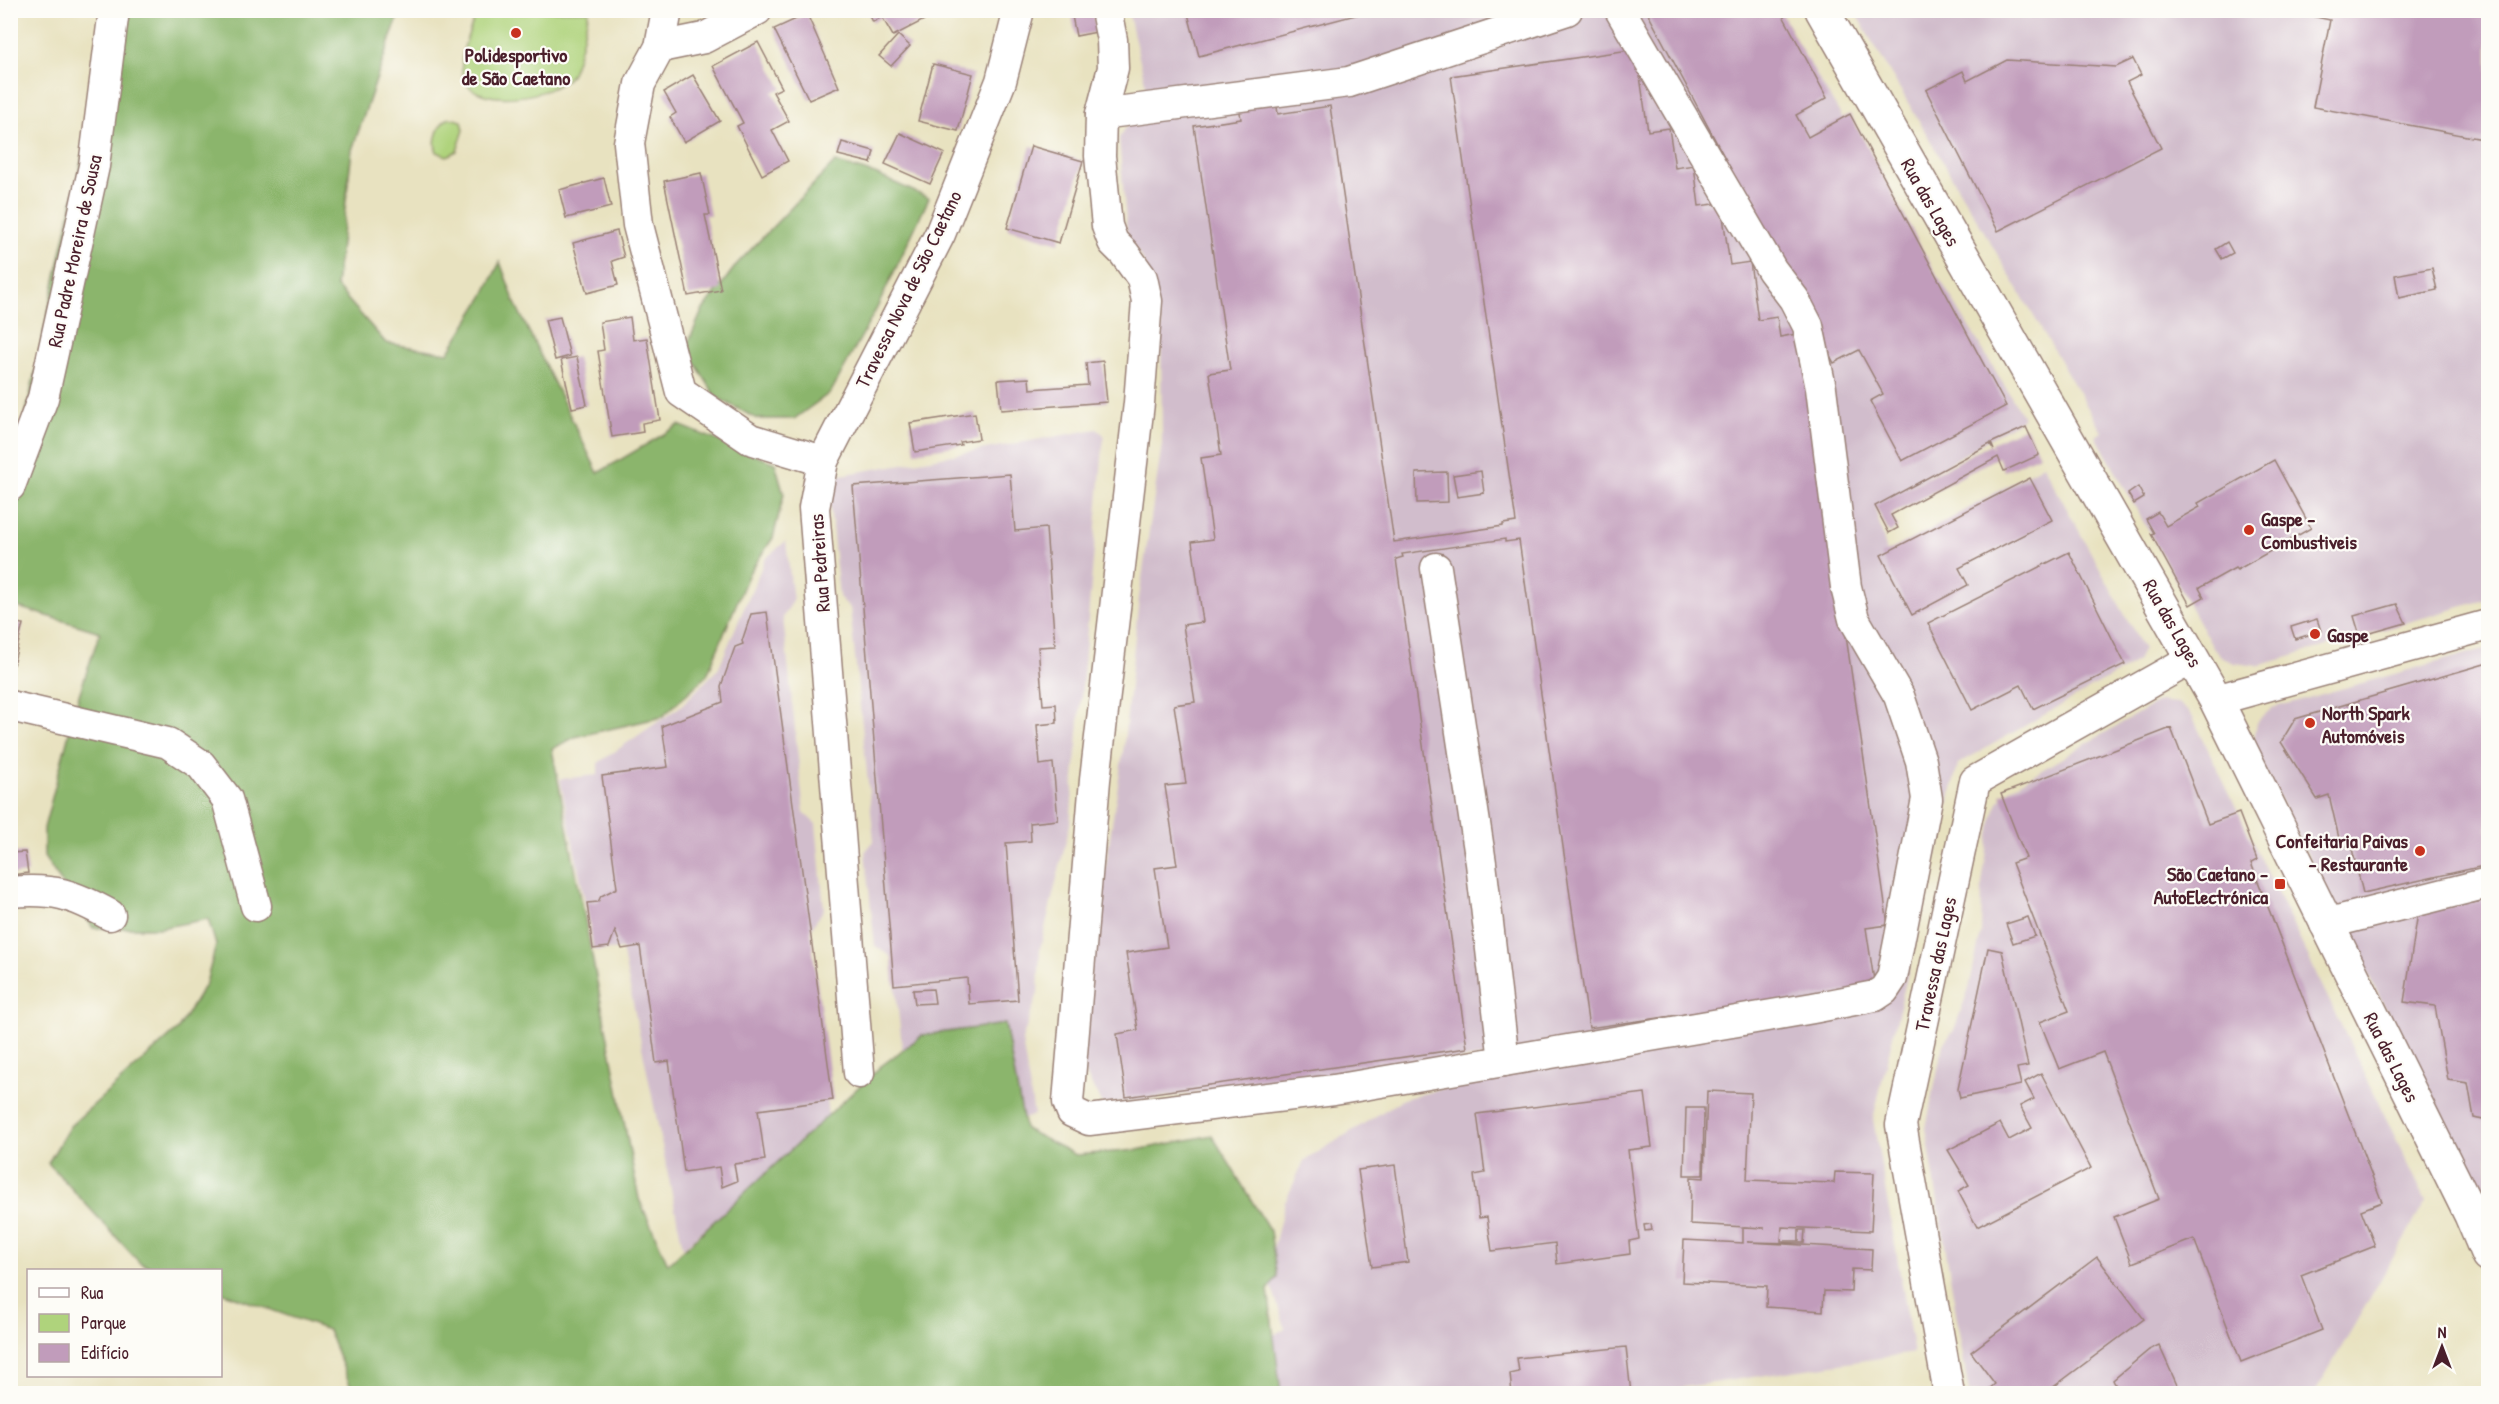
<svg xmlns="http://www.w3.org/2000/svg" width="2499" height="1404" font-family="'Patrick Hand',sans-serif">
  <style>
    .industrial { fill: #d1bdcc }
    .green { fill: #afd37c; stroke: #7c7954; stroke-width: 1.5 }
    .forest { fill: #8bb56c; stroke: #6a6a4c; stroke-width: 1.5 }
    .building { fill: #c19cbb }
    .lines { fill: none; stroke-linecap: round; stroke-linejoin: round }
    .minor-casing { stroke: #998076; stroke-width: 33 }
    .major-casing { stroke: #998076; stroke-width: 36 }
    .minor { stroke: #fff; stroke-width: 30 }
    .major { stroke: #fff; stroke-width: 33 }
    .poi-dot { fill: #c8321e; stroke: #fdfcf7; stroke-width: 2 }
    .labels { text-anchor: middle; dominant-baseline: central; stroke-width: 4.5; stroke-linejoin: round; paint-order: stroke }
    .poi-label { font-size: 20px; font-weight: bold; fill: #4a1f2b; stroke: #fdfcf7; text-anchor: start }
    .street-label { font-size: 20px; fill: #4a1f2b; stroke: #fdfcf7 }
  </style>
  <rect width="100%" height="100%" fill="#fdfcf7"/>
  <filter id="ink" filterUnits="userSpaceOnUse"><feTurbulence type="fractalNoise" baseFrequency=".0167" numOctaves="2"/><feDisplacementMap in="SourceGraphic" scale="12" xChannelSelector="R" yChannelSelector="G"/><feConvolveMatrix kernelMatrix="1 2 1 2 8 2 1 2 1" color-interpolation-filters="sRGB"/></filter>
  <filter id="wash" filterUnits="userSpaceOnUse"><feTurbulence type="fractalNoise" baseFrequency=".008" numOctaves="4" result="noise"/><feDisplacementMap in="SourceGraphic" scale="24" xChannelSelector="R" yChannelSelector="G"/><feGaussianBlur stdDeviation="1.35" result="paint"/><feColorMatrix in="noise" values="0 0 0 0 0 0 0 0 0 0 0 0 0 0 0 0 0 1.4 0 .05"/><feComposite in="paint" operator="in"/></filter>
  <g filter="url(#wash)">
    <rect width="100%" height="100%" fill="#e8e2c0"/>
    <!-- industrial -->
    <g class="industrial">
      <path d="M1128,11H1778L2024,418L1875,508L1887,552L1902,547L2043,465L2143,648L2137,662L1958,764L1873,1119L1914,1353L1645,1393H1220L1211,1374L1285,1328L1267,1273L1285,1202L1304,1161L1403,1099L1460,1084L1488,1056L1103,1105L1082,1068L1090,969L1123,752L1139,598L1162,444L1161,324L1143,260L1127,235L1119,138L1148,95Z"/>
      <path d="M1854,11H2488V599L2258,666L2234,663L2222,657L2213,648L2096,436L2102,432Z"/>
      <path d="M1097,429L1104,435L1070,824L1040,949L1038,993L1022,1040L1034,1115L872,1173L828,1119L683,1248L622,949L595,951L560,779L598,775V763L681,706L718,669L765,559L786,541L793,601L783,617L804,813L816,824L824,909L811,929L828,1118L903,1054L892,957L875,946L865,852L874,841L850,608L839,597L829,494L830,477Z"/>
      <path d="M2488,648V1211L2253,747L2257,722L2272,708Z"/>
      <path d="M2159,701L2178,703L2191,714L2426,1201L2315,1393H1969L1926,1128L1943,1044L1954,1030L1969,988L1981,932L1982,884L1991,822L1998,802L2011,788Z"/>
    </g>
    <!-- green -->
    <g class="green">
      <path d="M477,11H589C586,24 577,68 570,76C553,97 479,109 465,81C455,60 470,31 477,11Z"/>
      <path d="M450,118L462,121L464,130L457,151L447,156L437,152C432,141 439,121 450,118Z"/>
    </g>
    <!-- forest -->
    <g class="forest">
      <path d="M114,11H400L352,150L336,286L386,343L448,353L483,297L500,262L515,303L598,473L679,425L775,463L784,494L773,538L749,573L707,675L662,717L575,737L552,749L639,1199L668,1264L881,1066L923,1035L1005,1024L1025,1129L1076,1155L1137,1150L1212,1135L1270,1231L1277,1277L1268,1290L1281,1393H348L351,1387L328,1330L221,1292L220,1270H161L140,1263L48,1163L70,1126L178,1029L206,983L216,945L208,919L160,928H93L44,857V828L79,695L100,632L11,605L10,486Z"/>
      <path d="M835,162L875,174L929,198L877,308L831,392L794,419H757L716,397L686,348L702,311L737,264Z"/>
    </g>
    <g id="blocks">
      <!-- building -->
      <g class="building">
        <path d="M867,10H926L930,17L893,36L882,17L873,22Z"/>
        <path d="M1092,10L1097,32L1076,36L1071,11Z"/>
        <path d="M1187,10H1371V11L1199,56Z"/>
        <path d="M1646,10H1780L1827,98L1796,115L1808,137L1850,114L2006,406L1902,461L1870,401L1883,394L1859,350L1834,363Z"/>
        <path d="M2284,10H2488V140L2313,107L2330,20Z"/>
        <path d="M807,14L839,87L809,100L774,29Z"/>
        <path d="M898,35L910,46L891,66L879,56Z"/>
        <path d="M758,42L782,88L773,92L789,121L772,130L788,161L762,175L737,126L743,123L713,66Z"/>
        <path d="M1636,49L1648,131L1669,128L1675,168L1694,165L1699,206L1721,203L1730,265L1750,262L1758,320L1777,317L1780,337L1802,333L1888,925L1866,928L1875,987L1589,1028L1519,540L1505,542V539L1402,554L1403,557L1396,559L1467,1048L1126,1097L1117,1034L1138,1030L1126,953L1167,947L1155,868L1177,865L1165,786L1186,784L1174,705L1195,702L1183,625L1203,622L1192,542L1213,539L1201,458L1221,455L1209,373L1230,370L1194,126L1241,119L1239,105L1276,100L1278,114L1330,106L1394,542L1503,526V524L1516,522L1451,76Z"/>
        <path d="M2133,59L2141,75L2127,82L2161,148L1998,231L1926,90L1963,71L1967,81L2007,60L2116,67Z"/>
        <path d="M933,64L973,74L958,131L918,121Z"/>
        <path d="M693,75L720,121L684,142L670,117L676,113L664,92Z"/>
        <path d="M900,133L944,153L930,184L885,164Z"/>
        <path d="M842,142L874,151L871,163L838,155Z"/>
        <path d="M1031,146L1083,161L1059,243L1007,228Z"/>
        <path d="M701,173L710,215H705L721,290L688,296L664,181Z"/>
        <path d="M604,178L611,207L566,218L559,190Z"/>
        <path d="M617,231L624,257L612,261L618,285L587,293L573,243Z"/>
        <path d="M2227,242L2233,253L2222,259L2216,249Z"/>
        <path d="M2432,268L2437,290L2399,298L2395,275Z"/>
        <path d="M560,317L570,356L555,360L545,320Z"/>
        <path d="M630,317L633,340L647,338L660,420L642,423L643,432L612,437L598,351L604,350L600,322Z"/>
        <path d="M577,357L587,405L572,408L561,360Z"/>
        <path d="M1103,361L1107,402L1001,410L998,380L1029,378L1030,389L1088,385L1086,363Z"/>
        <path d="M975,413L979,439L960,442L961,445L915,452L910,423Z"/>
        <path d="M2026,427L2039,455L2004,471L1998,457L1891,515L1898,528L1889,533L1875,506L1990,444L1994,450L1991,443Z"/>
        <path d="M2274,460L2311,528L2237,570L2235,568L2199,588L2204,597L2190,605L2151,534L2154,533L2146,519L2158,512L2166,526L2200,507L2198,503Z"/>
        <path d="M1481,471L1484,493L1457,497L1453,475Z"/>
        <path d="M1447,472L1448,502L1417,503L1416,473Z"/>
        <path d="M1010,474L1015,531L1046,528L1055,646L1038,647L1043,705L1056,704L1057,723L1037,725L1040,765L1053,763L1058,820L1030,823L1031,841L1006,843L1018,1000L969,1004L967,978L894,985L853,486Z"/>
        <path d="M2030,478L2052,520L1959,568L1968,585L1912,615L1881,555Z"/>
        <path d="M2138,487L2144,498L2134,504L2128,494Z"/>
        <path d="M2069,552L2125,664L2033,709L2021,685L1972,710L1928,623Z"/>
        <path d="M2397,604L2406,623L2360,636L2354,616Z"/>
        <path d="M767,612L833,1100L758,1110L765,1160L734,1164L737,1181L722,1187L719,1167L684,1172L669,1061L656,1063L640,946L622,949L615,931L609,947L593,949L587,903L598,902L601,896L617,888L602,776L668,767L662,726L723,702L721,686L735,647L743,644L742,641L751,614Z"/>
        <path d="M2317,619L2321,631L2295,639L2291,627Z"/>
        <path d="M10,622L23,624L11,674H10Z"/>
        <path d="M2488,663V865L2363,893L2351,845L2341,847L2329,795L2317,799L2281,742L2295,719Z"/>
        <path d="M2171,728L2208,824L2239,813L2257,860L2251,863L2382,1202L2361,1210L2375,1246L2301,1275L2322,1330L2241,1362L2194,1239L2132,1263L2114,1217L2159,1199L2103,1052L2059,1069L2040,1022L2069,1011L2012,863L2026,858L2001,794Z"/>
        <path d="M25,852L28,873L10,875V853Z"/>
        <path d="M2488,900V1121L2474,1118L2468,1083L2448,1080L2435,1006L2404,1002L2418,913Z"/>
        <path d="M2028,917L2035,936L2013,943L2006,924Z"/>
        <path d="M1988,948L2002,951L2028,1066L2017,1068L2021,1085L1960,1098L1958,1089Z"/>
        <path d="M933,989L935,1003L915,1004L913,990Z"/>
        <path d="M2041,1073L2091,1168L1977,1227L1958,1191L1969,1185L1948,1150L2000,1123L2009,1140L2032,1128L2020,1106L2034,1099L2025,1082Z"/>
        <path d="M1707,1091L1751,1093L1747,1180L1834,1183L1835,1172L1874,1173L1871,1231L1782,1227L1781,1241H1799V1230H1805L1804,1243L1747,1242L1872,1249L1871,1270L1852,1269L1851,1292L1824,1291L1823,1311L1766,1307L1767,1286L1682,1282L1684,1240L1743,1243V1227L1765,1228L1690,1224L1691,1177L1704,1178Z"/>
        <path d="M1645,1093L1652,1147L1628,1150L1639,1239L1629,1241L1630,1254L1557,1264L1555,1243L1492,1251L1487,1217L1479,1218L1474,1175L1485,1173L1477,1114Z"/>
        <path d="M1686,1108H1704L1703,1175H1684Z"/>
        <path d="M1395,1165L1408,1262L1372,1267L1358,1170Z"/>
        <path d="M1651,1224L1652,1230L1645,1231L1644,1225Z"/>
        <path d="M2097,1257L2144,1319L2044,1394H1983L1995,1384L1971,1352Z"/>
        <path d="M2159,1345L2181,1394H2120L2113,1380L2149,1350Z"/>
        <path d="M1626,1347L1631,1394H1512L1510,1374L1519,1372L1517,1358Z"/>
      </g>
    </g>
  </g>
  <g filter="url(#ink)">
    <use href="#blocks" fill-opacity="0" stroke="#998076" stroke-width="1.5"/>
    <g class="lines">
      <!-- minor casing -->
      <g class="minor-casing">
        <g id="minor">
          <path d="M667,10L660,47L640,84L629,143L638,225L681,392L750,439L823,461"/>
          <path d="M1106,10L1112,40L1113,68L1101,114L1100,156L1107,226L1113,242L1124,253L1142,278L1147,301L1139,403L1095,780L1068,1102L1072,1112L1089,1120L1334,1090L1813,1008L1875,996L1884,990L1892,978L1927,799L1921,761L1899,696L1854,619L1846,587L1821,388L1808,326L1794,299L1772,270L1620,10"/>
          <path d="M660,47L704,38L757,10"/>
          <path d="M1101,114L1349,82L1567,10"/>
          <path d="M10,486L43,398L94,166L114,10"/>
          <path d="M1436,568L1481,863L1504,1061"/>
          <path d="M2216,700L2488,625"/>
          <path d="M10,706L168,743L201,765L227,799L256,906"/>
          <path d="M10,892C54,888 72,894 110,915"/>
          <path d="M2325,924L2488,883"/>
          <path d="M859,1073L814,508L823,461L940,234L1001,81L1019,10"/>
          <path d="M1949,1394L1901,1125L1975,781L2193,658"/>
        </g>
      </g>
      <!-- major casing -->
      <g class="major-casing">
        <path id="major" d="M1822,10L2216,700L2471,1215L2488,1255"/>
      </g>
      <!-- minor -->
      <use href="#minor" class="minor"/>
      <!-- major -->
      <use href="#major" class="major"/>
    </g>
  </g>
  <!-- markers -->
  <g class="poi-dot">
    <circle cx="516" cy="33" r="6"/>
    <circle cx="2249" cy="530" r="6"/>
    <circle cx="2315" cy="634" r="6"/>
    <circle cx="2310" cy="723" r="6"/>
    <circle cx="2420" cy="851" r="6"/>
    <rect x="2274" y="878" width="12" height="12" rx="3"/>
  </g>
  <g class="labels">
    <!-- poi labels -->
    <g class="poi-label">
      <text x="516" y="54" text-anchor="middle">Polidesportivo<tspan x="516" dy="23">de São Caetano</tspan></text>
      <text x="2261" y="518">Gaspe -<tspan x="2261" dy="23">Combustiveis</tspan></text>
      <text x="2327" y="634">Gaspe</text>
      <text x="2322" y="712">North Spark<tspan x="2322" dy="23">Automóveis</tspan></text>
      <text x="2408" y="840" text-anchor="end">Confeitaria Paivas<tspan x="2408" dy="23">- Restaurante</tspan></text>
      <text x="2268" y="873" text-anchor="end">São Caetano -<tspan x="2268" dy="23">AutoElectrónica</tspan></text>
    </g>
    <!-- street labels -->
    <g class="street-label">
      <text transform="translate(1931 202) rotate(60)">Rua das Lages</text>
      <text transform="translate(74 251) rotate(-78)">Rua Padre Moreira de Sousa</text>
      <text transform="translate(908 289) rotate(-64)">Travessa Nova de São Caetano</text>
      <text transform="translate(819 563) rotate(-94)">Rua Pedreiras</text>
      <text transform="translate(2173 623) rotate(60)">Rua das Lages</text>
      <text transform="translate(1935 964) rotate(-78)">Travessa das Lages</text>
      <text transform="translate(2392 1057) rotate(63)">Rua das Lages</text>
    </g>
  </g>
  <!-- margin -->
  <rect width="2499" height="1404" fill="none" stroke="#fdfcf7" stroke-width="36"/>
  <!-- legend -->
  <rect x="27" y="1269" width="195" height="108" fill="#fdfcf7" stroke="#b5a4a5" stroke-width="1.5"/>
  <rect x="39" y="1288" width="30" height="9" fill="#ffffff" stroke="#b5a4a5" stroke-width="1.5"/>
  <text x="81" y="1299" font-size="18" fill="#4a1f2b">Rua</text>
  <rect x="39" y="1314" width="30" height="18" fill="#afd37c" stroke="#b5a4a5" stroke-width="1.5"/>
  <text x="81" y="1329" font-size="18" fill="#4a1f2b">Parque</text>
  <rect x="39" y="1344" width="30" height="18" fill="#c19cbb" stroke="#b5a4a5" stroke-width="1.5"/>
  <text x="81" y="1359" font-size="18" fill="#4a1f2b">Edifício</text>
  <!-- north arrow -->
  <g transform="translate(2442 1347)" stroke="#fdfcf7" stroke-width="4.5" paint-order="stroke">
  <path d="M0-4.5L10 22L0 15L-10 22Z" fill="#4a1f2b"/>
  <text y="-9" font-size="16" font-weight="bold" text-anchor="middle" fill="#4a1f2b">N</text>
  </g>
</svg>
